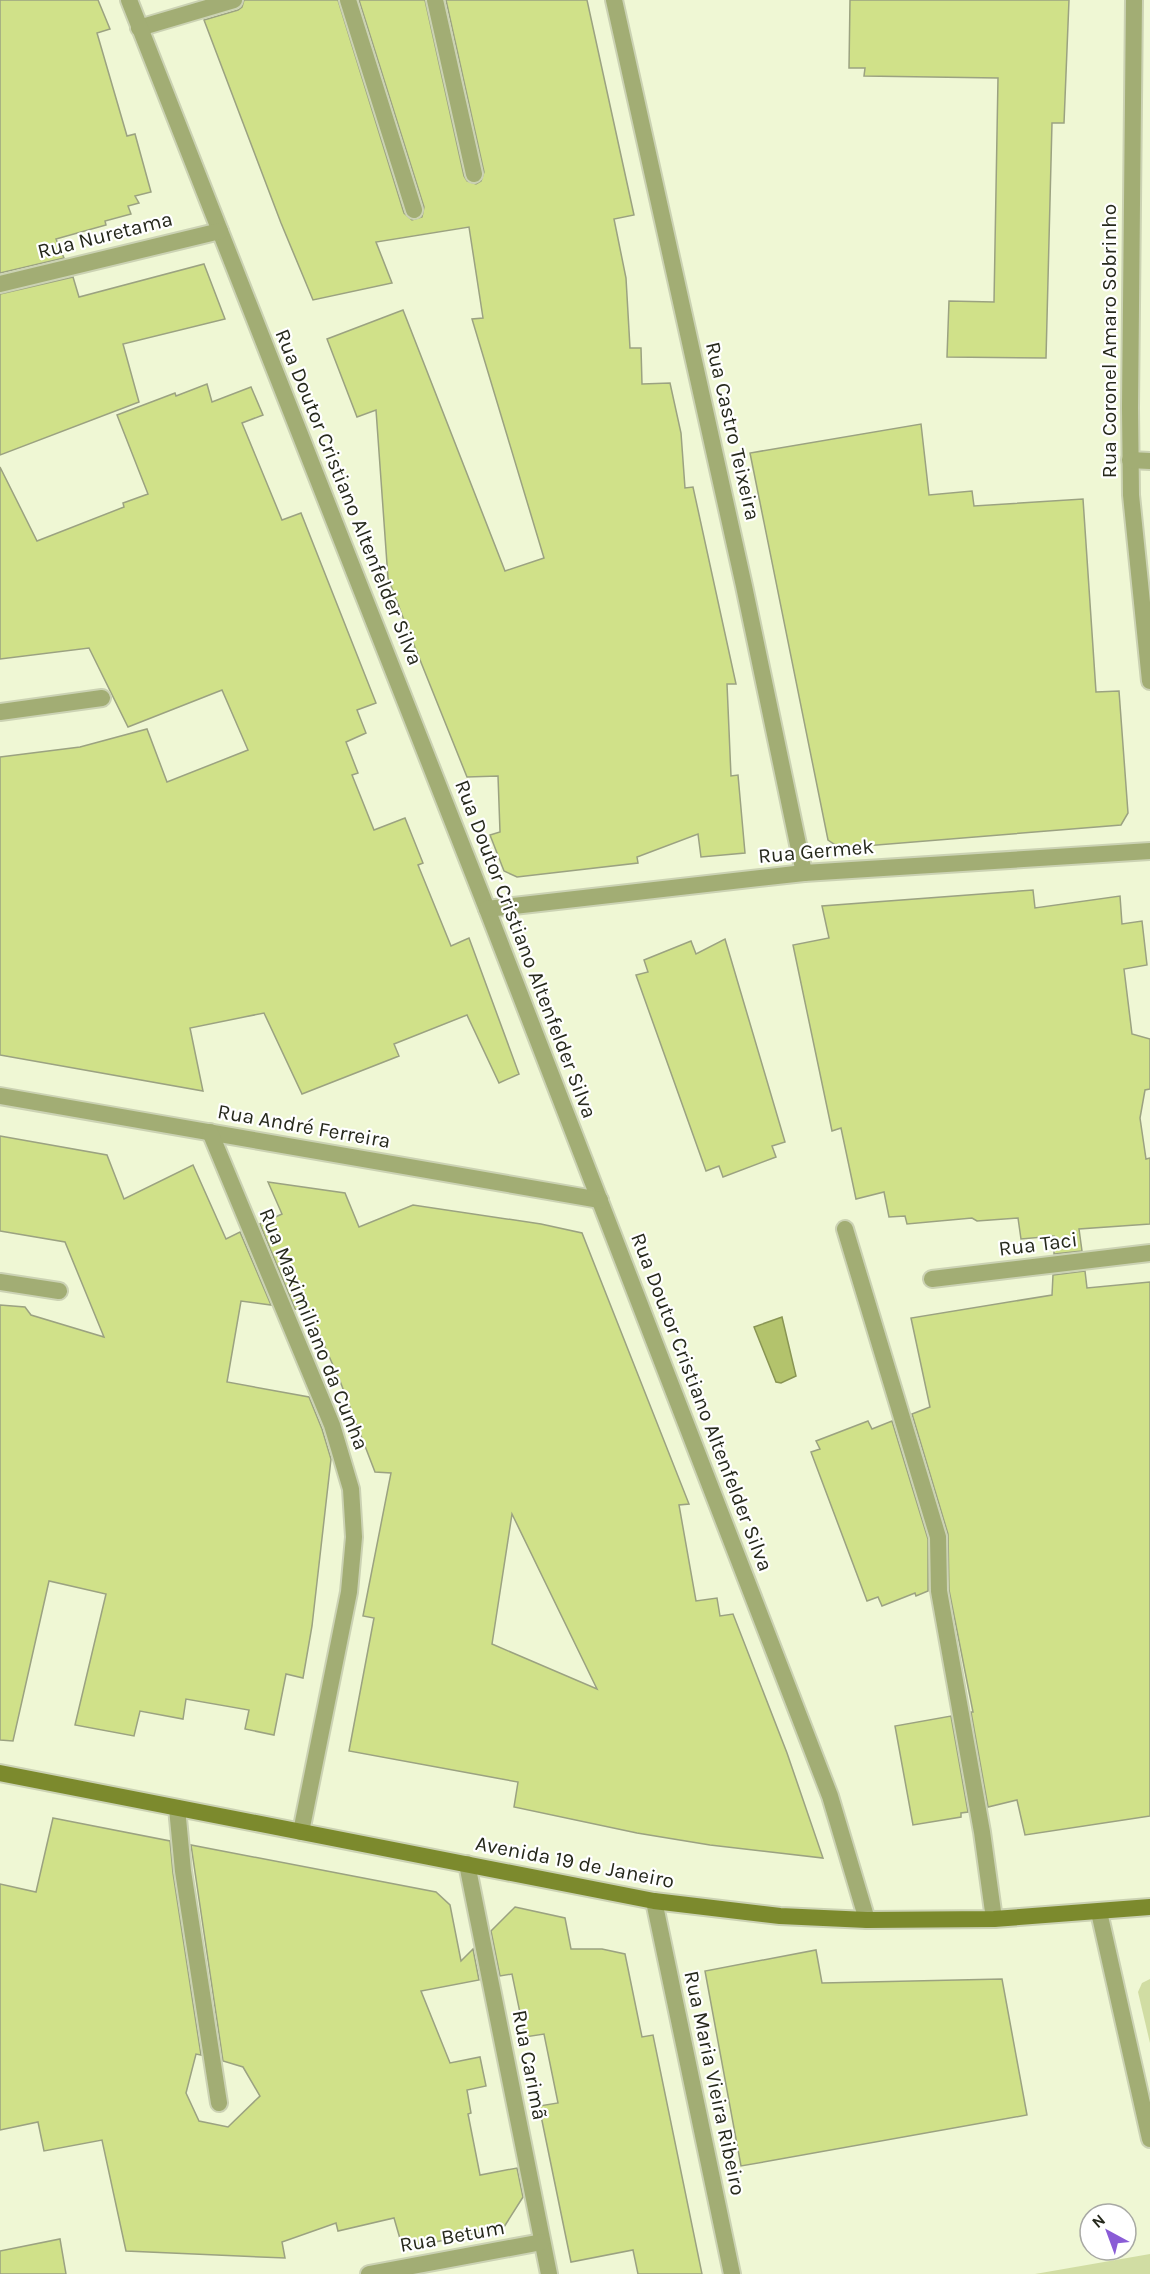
<svg xmlns="http://www.w3.org/2000/svg" width="1150" height="2274" font-family="Karla,sans-serif">
  <style>
    .green { fill: #d1dda3 }
    .water { fill: #b3c36c; stroke: #899554; stroke-width: 1.5 }
    .building { fill: #d0e189; stroke: #9ba281; stroke-width: 1.5; fill-rule: evenodd }
    .lines { fill: none; stroke-linecap: round; stroke-linejoin: round }
    .service-casing { stroke: #cbd2b3; stroke-width: 20 }
    .minor-casing { stroke: #cbd2b3; stroke-width: 20 }
    .tertiary-casing { stroke: #cbd2b3; stroke-width: 20 }
    .secondary-casing { stroke: #cbd2b3; stroke-width: 20 }
    .service { stroke: #a2ad74; stroke-width: 16 }
    .minor { stroke: #a2ad74; stroke-width: 16 }
    .tertiary { stroke: #a2ad74; stroke-width: 16 }
    .secondary { stroke: #7c8a2d; stroke-width: 16 }
    .labels { text-anchor: middle; dominant-baseline: central; stroke-width: 4.5; stroke-linejoin: round; paint-order: stroke }
    .street-label { font-size: 21px; fill: #26291c; stroke: #fff }
  </style>
  <rect width="100%" height="100%" fill="#eff7d4"/>
  <!-- green -->
  <g class="green">
    <path d="M1150,1979V2043L1138,1992L1142,1983Z"/>
    <path d="M1150,2254V2274H1035Z"/>
  </g>
  <!-- water -->
  <path class="water" d="M782,1317L796,1376L781,1383L776,1382L754,1327Z"/>
  <!-- building -->
  <g class="building">
    <path d="M0,0H98L110,29L97,33L127,136L135,134L151,192L135,196L139,203L128,206L131,214L105,221L106,225L56,239L64,258L0,273Z"/>
    <path d="M244,0H338L404,213L412,220L422,217L424,207L359,0H425L464,176L467,181L476,184L481,181L484,172L446,0H587L634,215L614,219L626,278L630,348H641L642,384L670,383L681,433L685,488L693,487L736,684H727L731,776L738,775L745,853L701,857L698,834L637,857L638,863L517,877L504,871L490,835L500,832L498,776L467,777L404,620L388,578L376,410L357,417L327,339L403,310L505,571L544,558L472,319L483,318L469,227L376,242L392,283L313,300L281,223L204,20L238,10L242,7Z"/>
    <path d="M850,0H1069L1064,123H1052L1046,358L947,357L949,301L994,302L998,78L864,76L865,68H849Z"/>
    <path d="M204,264L225,319L123,344L139,402L0,455V294L73,277L79,297Z"/>
    <path d="M207,384L212,402L251,387L263,415L242,423L282,520L301,513L376,703L357,710L366,733L346,742L358,773L352,775L374,830L405,818L423,863L418,865L451,946L469,938L519,1074L499,1083L467,1015L394,1044L399,1056L302,1094L264,1013L190,1028L203,1091L0,1055V757L80,747L147,729L167,782L248,750L222,690L128,727L89,648L0,659V467L37,541L124,507L123,503L148,494L117,415L175,393L176,396Z"/>
    <path d="M921,424L929,495L972,491L974,506L1083,499L1096,692L1119,691L1128,813L1121,825L840,848L828,840L750,453Z"/>
    <path d="M1033,890L1035,908L1120,896L1122,924L1142,921L1147,965L1124,969L1132,1034L1150,1039V1089L1145,1090L1140,1118L1146,1159L1150,1158V1224L1079,1229L1082,1251L1054,1254V1236L1021,1239L1018,1218L977,1221L972,1218L907,1224L905,1216L889,1217L884,1192L856,1199L841,1128L832,1131L793,945L829,938L822,906Z"/>
    <path d="M725,939L785,1142L772,1146L776,1157L723,1177L719,1166L706,1171L636,975L648,972L644,960L691,941L696,954Z"/>
    <path d="M0,1136L107,1155L124,1199L193,1165L226,1239L240,1232L271,1305L241,1301L227,1382L309,1397L322,1429L331,1459L312,1626L303,1678L286,1674L274,1735L245,1729L249,1710L186,1699L183,1719L140,1711L134,1736L75,1725L106,1594L49,1581L13,1741L0,1740V1305L25,1307L31,1315L104,1337L65,1242L0,1231Z"/>
    <path d="M268,1182L345,1193L359,1227L413,1205L541,1224L582,1233L689,1504L679,1505L696,1601L717,1598L720,1616L733,1614L787,1753L823,1858L710,1845L637,1833L514,1807L518,1782L349,1751L374,1618L363,1616L391,1473L375,1472L340,1381L309,1311L295,1309L260,1224L282,1214ZM512,1514L597,1689L492,1644Z"/>
    <path d="M1085,1271L1087,1288L1150,1282V1816L1025,1835L1017,1800L988,1807L971,1712H973L949,1590L948,1534L912,1414L930,1407L911,1318L1052,1295L1053,1275Z"/>
    <path d="M868,1421L872,1429L892,1421L928,1539V1591L916,1596L915,1593L882,1606L878,1597L867,1601L811,1452L820,1449L816,1441Z"/>
    <path d="M951,1716L968,1812L961,1813V1817L913,1825L895,1726Z"/>
    <path d="M53,1818L170,1841L173,1873L201,2055L196,2054L186,2093L199,2121L228,2127L260,2096L243,2067L223,2061L191,1845L436,1892L450,1905L461,1961L473,1949L479,1980L421,1991L450,2063L480,2057L486,2086L467,2090L471,2113L468,2114L480,2175L517,2168L523,2197L504,2227L403,2249L394,2218L338,2231L336,2223L282,2242L285,2258L126,2251L102,2140L44,2151L38,2122L0,2130V1884L36,1892Z"/>
    <path d="M515,1907L565,1918L571,1949H602L625,1954L642,2037L653,2035L702,2274H638L633,2250L571,2262L539,2106L558,2103L544,2034L525,2037L512,1974L500,1976L491,1931Z"/>
    <path d="M816,1950L822,1983L1002,1979L1027,2115L741,2166L705,1971Z"/>
    <path d="M60,2239L66,2274H0V2251Z"/>
  </g>
  <g class="lines">
    <!-- service casing -->
    <g class="service-casing">
      <g id="service">
        <path d="M348,0L414,210"/>
        <path d="M435,0L474,174"/>
        <path d="M139,28L234,0"/>
        <path d="M845,1229L938,1537L939,1591L982,1832L994,1919"/>
        <path d="M1099,1912L1150,2139"/>
      </g>
    </g>
    <!-- minor casing -->
    <g class="minor-casing">
      <g id="minor">
        <path d="M129,0L487,909L830,1796L867,1920"/>
        <path d="M614,0L744,586L804,873"/>
        <path d="M1134,0L1130,408L1131,495L1150,681"/>
        <path d="M0,284L220,231"/>
        <path d="M1130,460L1150,461"/>
        <path d="M0,712L102,698"/>
        <path d="M487,909L804,873L1150,851"/>
        <path d="M0,1096L600,1200"/>
        <path d="M210,1132L332,1425L351,1489L354,1537L349,1592L301,1832"/>
        <path d="M932,1279L1150,1253"/>
        <path d="M0,1282L59,1291"/>
        <path d="M177,1808L183,1871L219,2103"/>
        <path d="M467,1864L549,2274"/>
        <path d="M369,2274L542,2242"/>
      </g>
    </g>
    <!-- tertiary casing -->
    <g class="tertiary-casing">
      <path id="tertiary" d="M654,1901L732,2274"/>
    </g>
    <!-- secondary casing -->
    <g class="secondary-casing">
      <path id="secondary" d="M0,1773L654,1901L780,1916L867,1920L994,1919L1150,1907"/>
    </g>
    <!-- service -->
    <use href="#service" class="service"/>
    <!-- minor -->
    <use href="#minor" class="minor"/>
    <!-- tertiary -->
    <use href="#tertiary" class="tertiary"/>
    <!-- secondary -->
    <use href="#secondary" class="secondary"/>
  </g>
  <g class="labels">
    <!-- street labels -->
    <g class="street-label">
      <text transform="translate(105 235) rotate(-14)">Rua Nuretama</text>
      <text transform="translate(1109 341) rotate(-90)">Rua Coronel Amaro Sobrinho</text>
      <text transform="translate(733 431) rotate(77)">Rua Castro Teixeira</text>
      <text transform="translate(349 497) rotate(68)">Rua Doutor Cristiano Altenfelder Silva</text>
      <text transform="translate(816 851) rotate(-5)">Rua Germek</text>
      <text transform="translate(526 949) rotate(69)">Rua Doutor Cristiano Altenfelder Silva</text>
      <text transform="translate(304 1126) rotate(10)">Rua André Ferreira</text>
      <text transform="translate(1038 1244) rotate(-7)">Rua Taci</text>
      <text transform="translate(314 1329) rotate(68)">Rua Maximiliano da Cunha</text>
      <text transform="translate(702 1402) rotate(69)">Rua Doutor Cristiano Altenfelder Silva</text>
      <text transform="translate(575 1862) rotate(11)">Avenida 19 de Janeiro</text>
      <text transform="translate(530 2065) rotate(79)">Rua Carimã</text>
      <text transform="translate(715 2083) rotate(78)">Rua Maria Vieira Ribeiro</text>
      <text transform="translate(452 2236) rotate(-10)">Rua Betum</text>
    </g>
  </g>
  <!-- north arrow -->
  <g transform="translate(1108 2232) rotate(319)"><circle r="28" fill="#ffffff" stroke="#a8a9a4" stroke-width="1.5"/>
  <path d="M0-4.5L10 22L0 15L-10 22Z" fill="#8a5cd6"/>
  <text y="-9" font-size="16" font-weight="bold" text-anchor="middle" fill="#26291c">N</text>
  </g>
</svg>
